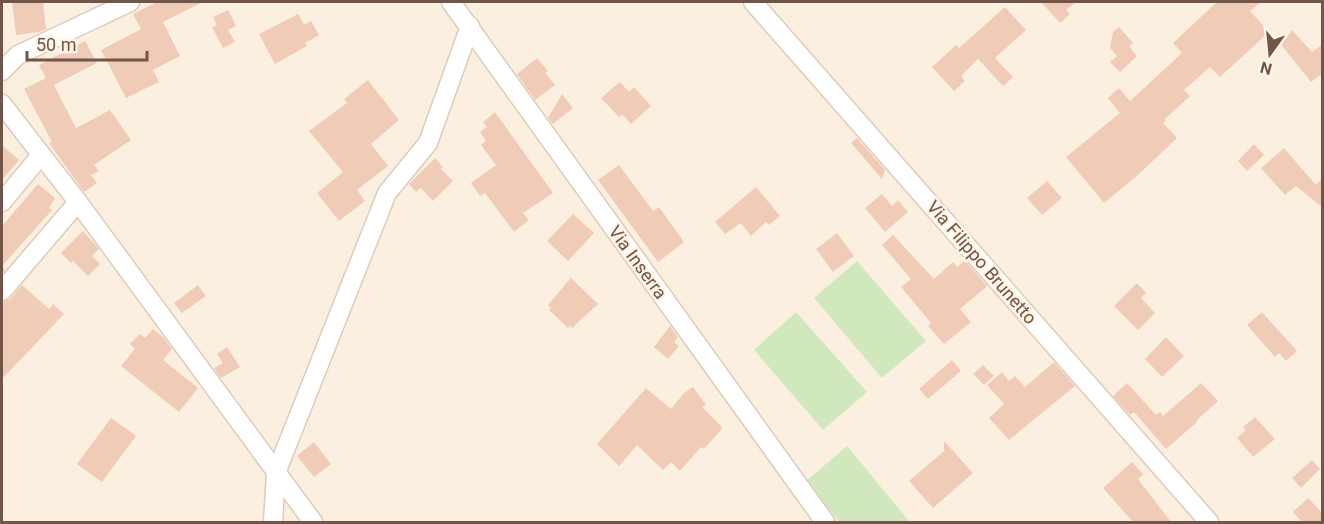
<svg xmlns="http://www.w3.org/2000/svg" width="1324" height="524" font-family="Roboto,sans-serif">
  <style>
    .green { fill: #d1e8bf }
    .building { fill: #f0ccb8 }
    .lines { fill: none; stroke-linecap: round; stroke-linejoin: round }
    .minor-casing { stroke: #dfcbbc; stroke-width: 21 }
    .minor { stroke: #fff; stroke-width: 18 }
    .labels { text-anchor: middle; dominant-baseline: central; stroke-width: 5; stroke-linejoin: round; paint-order: stroke }
    .street-label { font-size: 18px; fill: #715548; stroke: #fff4e5 }
  </style>
  <rect width="100%" height="100%" fill="#fbf0df"/>
  <!-- green -->
  <g class="green">
    <path d="M857,261L926,341L882,378L814,298Z"/>
    <path d="M796,312L867,392L823,430L754,350Z"/>
    <path d="M847,446L908,520L906,522H840L805,482Z"/>
  </g>
  <!-- building -->
  <g class="building">
    <path d="M12,2H43L46,29L39,32L16,35Z"/>
    <path d="M157,2H203L163,22L180,56L153,70L159,82L126,98L101,50L141,29L133,14Z"/>
    <path d="M1041,2H1076L1066,10L1070,14L1060,23Z"/>
    <path d="M1217,2H1261L1250,11L1269,32L1220,77L1210,67L1184,90L1190,96L1164,120L1166,121L1163,123L1177,138L1139,174L1104,203L1066,157L1120,113L1108,98L1119,88L1130,101L1182,53L1173,43Z"/>
    <path d="M1005,7L1026,30L995,58L1013,77L1003,86L978,59L961,76L965,81L954,91L932,67L956,45L959,48Z"/>
    <path d="M228,10L236,26L228,30L235,42L223,48L212,27L217,25L213,17Z"/>
    <path d="M298,14L304,25L311,21L319,35L305,43L307,46L275,64L259,34Z"/>
    <path d="M1119,27L1133,43L1129,46L1137,56L1120,72L1110,62L1117,56L1110,48L1113,32Z"/>
    <path d="M1292,30L1312,52L1323,44V73L1311,82L1278,41Z"/>
    <path d="M85,41L97,63L54,85L76,128L110,110L131,140L94,165L99,171L91,175L97,183L84,192L49,143L52,142L24,89L46,78L39,65Z"/>
    <path d="M537,58L548,71L545,73L555,85L535,100L517,74Z"/>
    <path d="M368,80L399,120L371,144L388,166L357,190L365,201L339,221L317,193L343,172L309,131L347,103L344,99Z"/>
    <path d="M620,82L629,92L634,87L651,106L631,124L622,114L619,117L601,98Z"/>
    <path d="M562,94L573,108L553,124L548,118Z"/>
    <path d="M495,112L553,193L523,213L529,220L514,232L485,193L480,196L471,183L496,165L481,145L486,141L480,132L487,127L483,122Z"/>
    <path d="M857,138L885,170L882,179L851,143Z"/>
    <path d="M1254,144L1264,155L1247,171L1238,161Z"/>
    <path d="M2,145L19,160L2,180Z"/>
    <path d="M1284,148L1316,185L1323,177V208L1296,186L1285,195L1261,168Z"/>
    <path d="M435,158L443,167L441,169L453,181L433,201L421,188L423,186L416,192L409,184Z"/>
    <path d="M619,165L653,211L659,207L684,242L658,262L598,180Z"/>
    <path d="M1047,181L1062,198L1042,215L1027,198Z"/>
    <path d="M38,184L55,198L49,208L52,210L2,266L5,270L2,274V226Z"/>
    <path d="M756,187L780,216L769,225L766,222L751,236L741,223L725,234L715,222Z"/>
    <path d="M882,194L892,206L898,200L908,212L885,232L865,208Z"/>
    <path d="M573,214L594,233L568,261L547,241Z"/>
    <path d="M83,231L99,249L92,256L100,264L88,276L73,261L71,263L61,253Z"/>
    <path d="M837,233L854,256L833,272L816,249Z"/>
    <path d="M893,235L934,279L953,262L957,267L965,261L987,286L960,309L971,322L944,344L928,326L931,323L901,287L911,279L882,245Z"/>
    <path d="M571,278L598,304L572,328L570,326L568,328L549,310L551,308L548,305Z"/>
    <path d="M1137,283L1146,293L1141,298L1155,313L1138,330L1114,306Z"/>
    <path d="M22,285L49,309L53,304L64,314L2,379V302L10,299Z"/>
    <path d="M198,285L206,296L182,313L174,303Z"/>
    <path d="M1262,312L1297,351L1286,361L1279,353L1275,357L1247,325Z"/>
    <path d="M670,326L678,337L674,342L679,346L668,359L654,347Z"/>
    <path d="M153,329L164,338L172,349L163,360L198,388L179,412L121,366L135,349L130,344L140,334L145,338Z"/>
    <path d="M1166,337L1184,356L1162,377L1145,359Z"/>
    <path d="M227,347L240,367L221,378L214,368L223,363L217,354Z"/>
    <path d="M952,360L961,371L928,399L919,389Z"/>
    <path d="M1054,362L1075,386L1009,440L989,418L1004,404L987,385L1002,372L1009,381L1015,376L1025,387Z"/>
    <path d="M983,365L994,376L984,385L973,374Z"/>
    <path d="M1127,383L1156,415L1160,412L1163,416L1201,383L1218,401L1196,421L1197,422L1166,449L1134,412L1130,415L1113,396Z"/>
    <path d="M693,387L706,405L702,407L722,427L721,430L704,449L701,447L680,471L671,462L663,470L637,445L619,466L597,444L646,388L671,409L684,393Z"/>
    <path d="M1255,417L1275,439L1253,457L1237,438L1246,430L1243,427Z"/>
    <path d="M111,418L136,436L102,482L77,464Z"/>
    <path d="M944,441L973,473L933,508L909,481L944,451Z"/>
    <path d="M314,442L331,464L314,477L297,456Z"/>
    <path d="M1312,460L1320,469L1301,488L1292,478Z"/>
    <path d="M1132,462L1143,474L1138,479L1171,522H1133L1103,488Z"/>
    <path d="M1308,498L1323,514V522H1302L1293,512Z"/>
  </g>
  <g class="lines">
    <!-- minor casing -->
    <g class="minor-casing">
      <g id="minor">
        <path d="M451,2L825,522"/>
        <path d="M753,2L1209,522"/>
        <path d="M2,71L18,55L130,2"/>
        <path d="M2,104L78,202L313,522"/>
        <path d="M2,202L41,155"/>
        <path d="M2,291L78,202"/>
        <path d="M273,522L276,473L387,193L428,143L470,26"/>
      </g>
    </g>
    <!-- minor -->
    <use href="#minor" class="minor"/>
  </g>
  <g class="labels">
    <!-- street labels -->
    <g class="street-label">
      <text transform="translate(638 262) rotate(54)">Via Inserra</text>
      <text transform="translate(982 262) rotate(49)">Via Filippo Brunetto</text>
    </g>
  </g>
  <!-- border -->
  <rect width="1324" height="524" fill="none" stroke="#715548" stroke-width="6"/>
  <!-- north arrow -->
  <g transform="translate(1270 54) rotate(195)" stroke="#fff4e5" stroke-width="4.5" paint-order="stroke">
  <path d="M0-4.5L10 22L0 15L-10 22Z" fill="#715548"/>
  <text y="-9" font-size="16" font-weight="bold" text-anchor="middle" fill="#715548">N</text>
  </g>
  <!-- scale -->
  <path d="M27 51v9h120v-9" fill="none" stroke="#715548" stroke-width="3"/>
  <text x="36" y="51" font-size="18" fill="#715548" stroke="#fff4e5" stroke-width="4.5" paint-order="stroke">50 m</text>
</svg>
